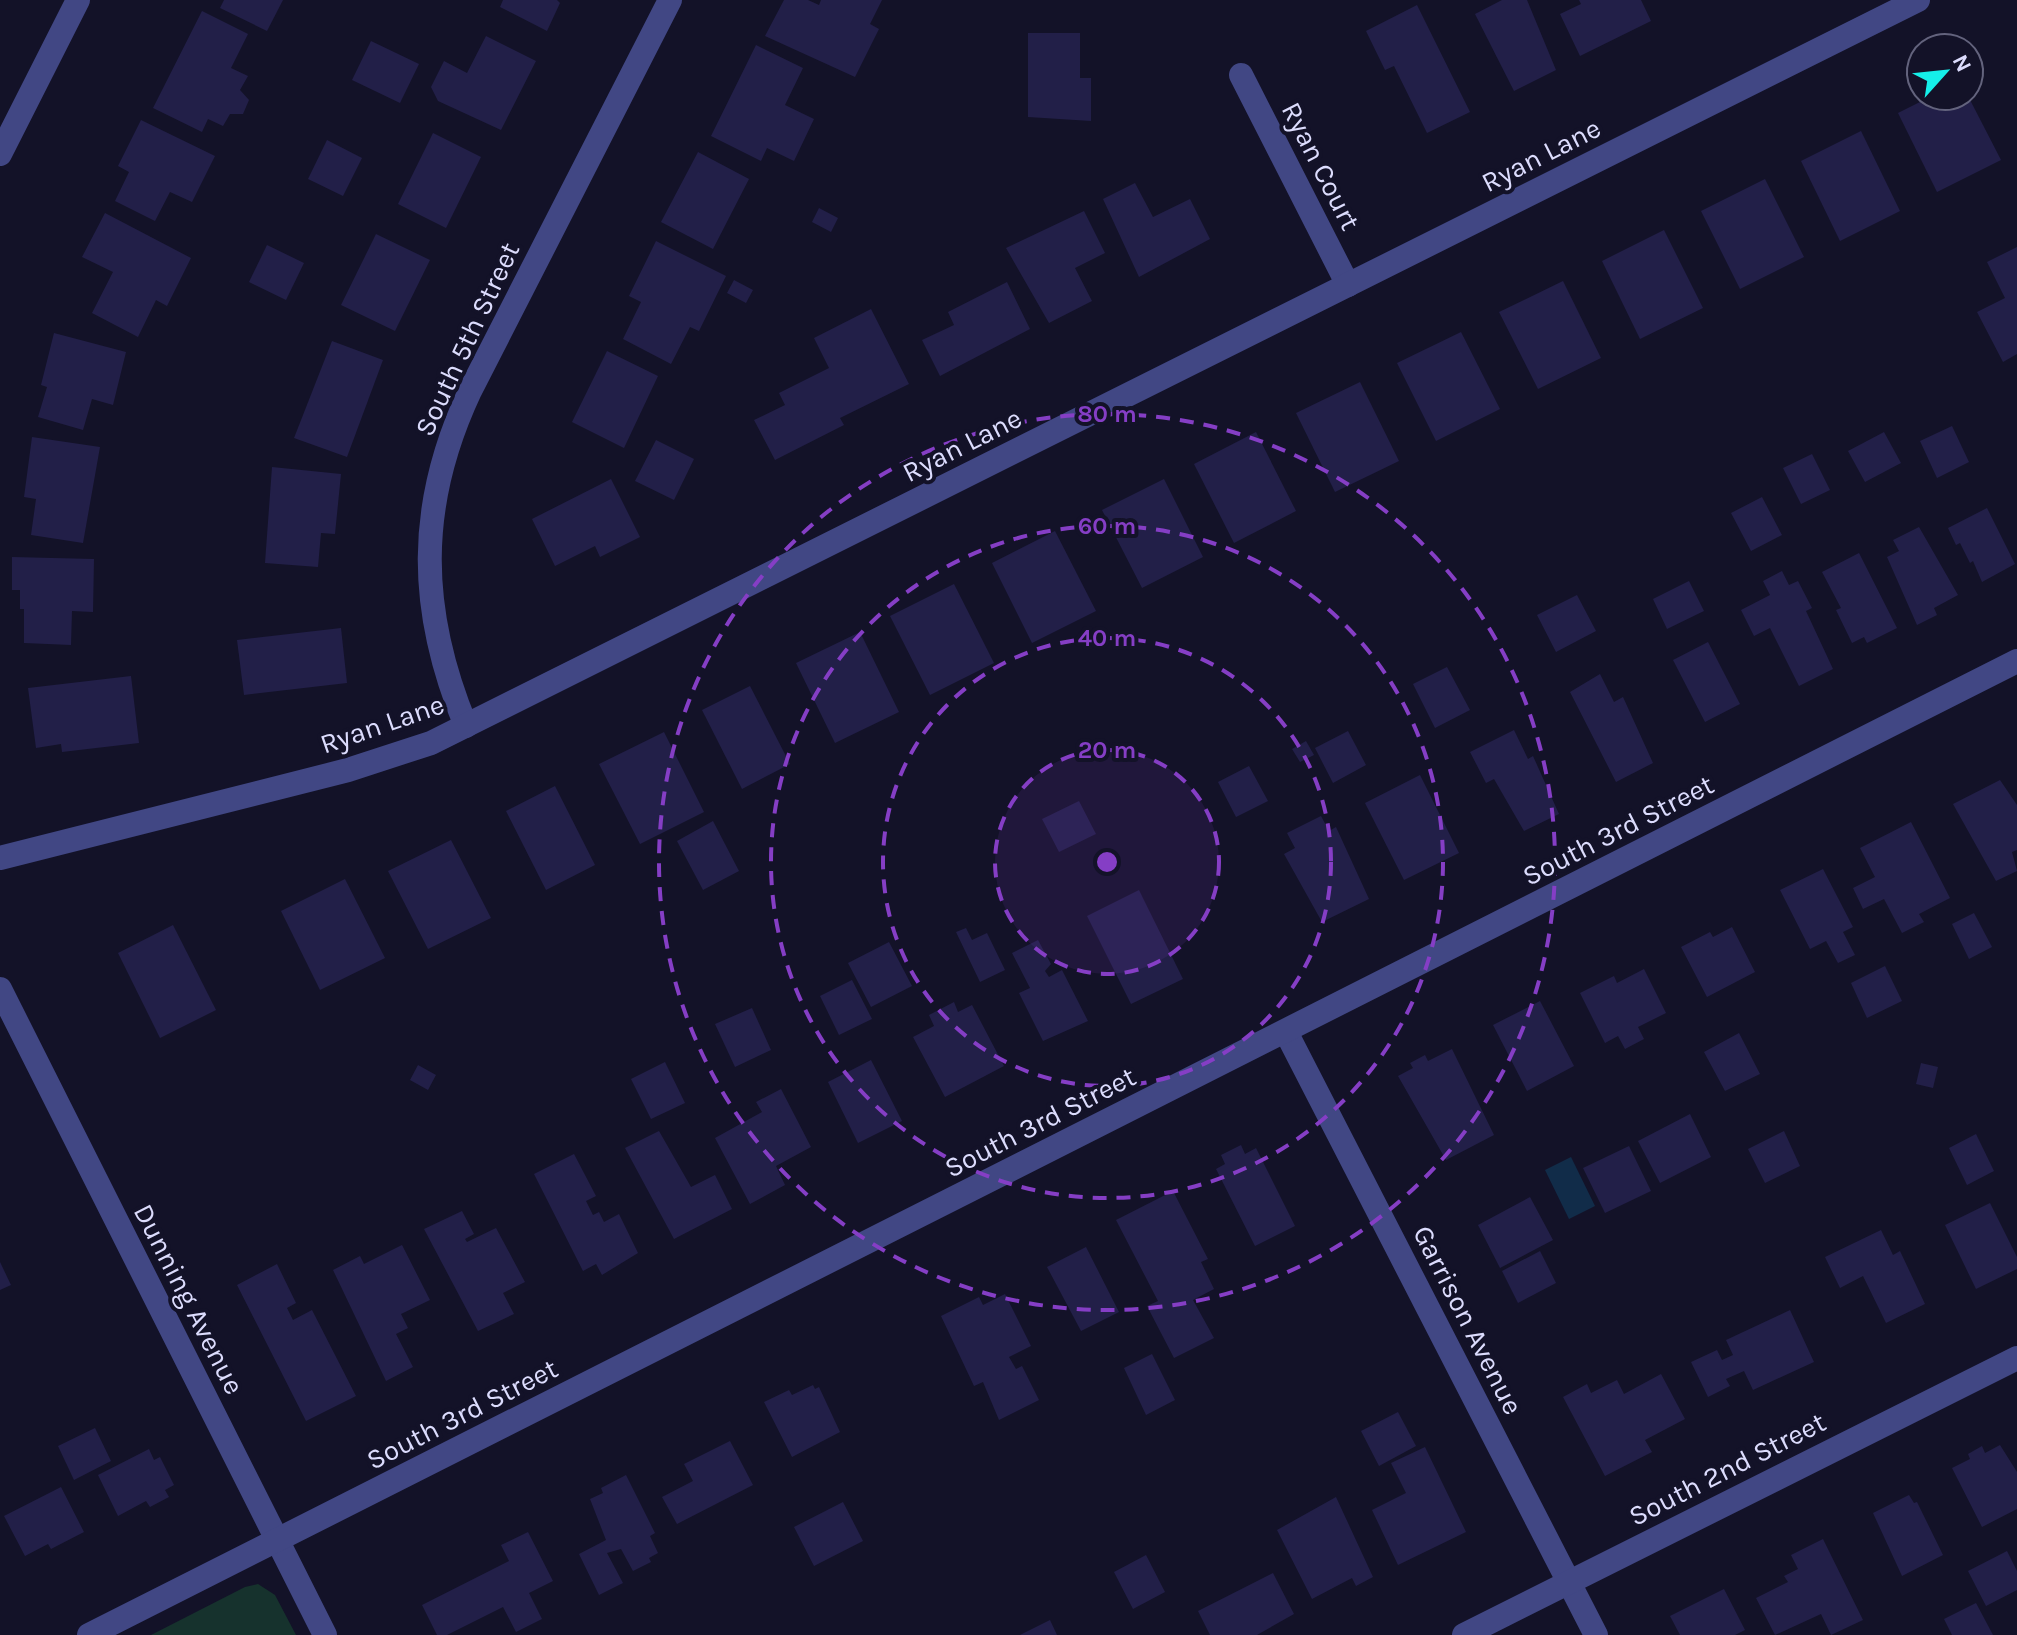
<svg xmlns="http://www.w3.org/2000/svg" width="2017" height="1635" font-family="Karla,sans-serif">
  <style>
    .green { fill: #16322d }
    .water { fill: #112c49 }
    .building { fill: #221f48 }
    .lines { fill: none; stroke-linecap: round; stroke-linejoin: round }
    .minor { stroke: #414784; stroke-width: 24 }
    .ring { fill: none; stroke: #853ec5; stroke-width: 4; stroke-dasharray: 14 10 }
    .labels { text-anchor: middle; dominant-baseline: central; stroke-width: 8; stroke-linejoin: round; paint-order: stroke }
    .street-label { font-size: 28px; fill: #dcdcfd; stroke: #131228 }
    .centre { fill: #853ec5; stroke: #131228; stroke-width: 4 }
    .ring-label { font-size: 24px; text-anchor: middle; font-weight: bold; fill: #853ec5; stroke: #131228; stroke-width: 8; stroke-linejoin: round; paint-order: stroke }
  </style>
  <rect width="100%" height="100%" fill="#131228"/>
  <!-- green -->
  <path class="green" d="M258,1584L275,1595L296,1635H151L245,1587Z"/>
  <!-- water -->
  <path class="water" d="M1571,1157L1595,1206L1569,1219L1545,1170Z"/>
  <!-- building -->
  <g class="building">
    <path d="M224,0H283L267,31L220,8Z"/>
    <path d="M503,0H557L560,3L547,31L500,7Z"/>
    <path d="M784,0H808L819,5L821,0H882L870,24L879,29L855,77L765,36Z"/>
    <path d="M1502,0H1527L1556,70L1514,91L1475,14Z"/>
    <path d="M1579,0H1641L1651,21L1580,56L1560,14L1581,4Z"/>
    <path d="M1417,5L1470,112L1427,133L1394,66L1385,70L1366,31Z"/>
    <path d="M202,11L248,34L231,68L248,76L240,90L249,100L243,114H230L223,126L208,119L202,132L153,108Z"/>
    <path d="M1028,33H1080V78H1091V121L1028,117Z"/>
    <path d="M486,36L536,61L501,130L438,101L431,87L444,61L467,73Z"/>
    <path d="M371,41L419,64L400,103L352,80Z"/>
    <path d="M756,45L803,68L785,105L814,119L794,161L767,148L761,161L711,136Z"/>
    <path d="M1932,96H1968L2001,160L1937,192L1898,113Z"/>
    <path d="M141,120L215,156L192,202L170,192L155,221L115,201L129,172L118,166Z"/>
    <path d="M1861,131L1900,211L1840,241L1801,161Z"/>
    <path d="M433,133L481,157L446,228L398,204Z"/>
    <path d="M327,140L362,158L343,196L308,179Z"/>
    <path d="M698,152L749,179L713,249L661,222Z"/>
    <path d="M1765,179L1804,257L1740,289L1701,211Z"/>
    <path d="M1135,183L1153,217L1190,199L1210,239L1139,277L1103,199Z"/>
    <path d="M819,208L838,218L831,232L812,222Z"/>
    <path d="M1084,211L1105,253L1075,268L1092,301L1049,323L1006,248Z"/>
    <path d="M105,213L191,258L167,306L156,300L138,337L92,313L113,272L82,257Z"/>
    <path d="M1664,230L1703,308L1640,339L1602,261Z"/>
    <path d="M376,234L430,260L395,331L341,305Z"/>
    <path d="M656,241L726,276L699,331L690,327L671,364L623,339L641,302L629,296Z"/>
    <path d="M267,245L304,263L286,300L249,282Z"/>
    <path d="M2017,247V354L2003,362L1977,312L2005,298L1987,262Z"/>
    <path d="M734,280L753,290L746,303L727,293Z"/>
    <path d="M1563,281L1601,358L1538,389L1499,312Z"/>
    <path d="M1007,282L1030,329L940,376L922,340L954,325L948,312Z"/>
    <path d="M871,309L909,384L840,418L844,425L775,460L754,420L785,405L779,393L829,368L814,338Z"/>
    <path d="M1461,332L1500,409L1436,441L1397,363Z"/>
    <path d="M54,333L126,352L113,405L92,399L83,430L38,417L47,387L41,385Z"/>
    <path d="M332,341L383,360L347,457L294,438Z"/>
    <path d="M607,351L658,376L624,448L572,422Z"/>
    <path d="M1360,382L1399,461L1335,492L1296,413Z"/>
    <path d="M1952,426L1969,462L1937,478L1920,441Z"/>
    <path d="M1256,432L1296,511L1234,543L1194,464Z"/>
    <path d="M1884,432L1901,463L1865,482L1848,451Z"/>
    <path d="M32,437L100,447L83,543L31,535L36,499L24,497Z"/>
    <path d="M656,440L694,459L674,500L635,481Z"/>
    <path d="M1812,454L1830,490L1801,504L1783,468Z"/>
    <path d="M272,467L341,474L335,534L321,533L318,567L265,563Z"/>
    <path d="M611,479L640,537L600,557L595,546L555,566L532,519Z"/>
    <path d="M1164,479L1203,557L1142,588L1102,510Z"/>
    <path d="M1762,497L1782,535L1751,551L1731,513Z"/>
    <path d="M1987,508L2015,564L1982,582L1973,561L1970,563L1960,543L1956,545L1948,528Z"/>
    <path d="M1919,527L1958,595L1934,608L1937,615L1917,625L1887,557L1899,551L1893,540Z"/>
    <path d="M1055,531L1096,611L1032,643L992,563Z"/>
    <path d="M1859,553L1897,628L1867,643L1864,637L1852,643L1836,610L1841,608L1822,572Z"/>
    <path d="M12,557L94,559L93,612L72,611L71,645L24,643V609H20V590H12Z"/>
    <path d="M1782,571L1789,585L1798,581L1812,608L1806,611L1833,669L1799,686L1770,628L1754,636L1741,610L1770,595L1763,581Z"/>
    <path d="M1689,581L1704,611L1667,629L1653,599Z"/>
    <path d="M954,584L994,663L930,695L890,616Z"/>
    <path d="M1577,595L1596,631L1556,652L1537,615Z"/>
    <path d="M341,628L347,683L244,695L237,640Z"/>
    <path d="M860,632L899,712L835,743L796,663Z"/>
    <path d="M1708,642L1740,704L1705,722L1673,660Z"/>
    <path d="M1447,667L1470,710L1435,728L1413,684Z"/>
    <path d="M1600,674L1614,702L1623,697L1653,763L1616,782L1570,692Z"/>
    <path d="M131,676L139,743L62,752L61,744L36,748L28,688Z"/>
    <path d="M750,686L790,764L742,789L702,710Z"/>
    <path d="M1514,730L1528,759L1533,756L1559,814L1524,831L1494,779L1486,783L1470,752Z"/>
    <path d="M1348,731L1366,765L1333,783L1315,748Z"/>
    <path d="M664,732L704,812L640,844L599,764Z"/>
    <path d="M1306,741L1314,755L1300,762L1292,749Z"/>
    <path d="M1249,766L1268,801L1236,817L1218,782Z"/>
    <path d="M1420,775L1459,853L1404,880L1365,803Z"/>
    <path d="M2000,780L2017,805V850L2012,852L2017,871L1996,881L1953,804Z"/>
    <path d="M555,786L595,865L546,890L506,811Z"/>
    <path d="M1079,801L1096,834L1059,852L1042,819Z"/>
    <path d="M1321,816L1329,831L1336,827L1369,899L1322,922L1284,854L1295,848L1287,833Z"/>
    <path d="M713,821L739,871L703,890L677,841Z"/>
    <path d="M1911,822L1950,898L1919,914L1924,922L1902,933L1884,899L1863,909L1853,888L1875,877L1860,848Z"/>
    <path d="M451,840L491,918L428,949L388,871Z"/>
    <path d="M1823,869L1853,927L1843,932L1855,955L1838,963L1826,941L1810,949L1780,890Z"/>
    <path d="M345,879L385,958L320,990L281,911Z"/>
    <path d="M1139,890L1183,979L1131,1004L1087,916Z"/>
    <path d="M1974,913L1992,947L1969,959L1952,924Z"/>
    <path d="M173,925L216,1010L160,1038L118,953Z"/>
    <path d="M1732,927L1755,972L1707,997L1681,947L1710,932L1713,937Z"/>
    <path d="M966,928L972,940L987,933L1005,970L980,982L956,932Z"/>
    <path d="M1038,940L1051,964L1045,971L1049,977L1062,970L1088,1021L1043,1041L1019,993L1030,988L1012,953Z"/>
    <path d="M889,942L912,986L871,1007L848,963Z"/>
    <path d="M1885,966L1902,1001L1867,1018L1851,983Z"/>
    <path d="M1644,969L1666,1013L1638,1027L1644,1039L1625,1049L1618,1036L1605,1043L1580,993L1614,976L1617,983Z"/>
    <path d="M852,980L872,1019L839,1035L820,996Z"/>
    <path d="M1540,1001L1574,1066L1527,1091L1493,1025Z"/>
    <path d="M954,1002L958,1012L972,1005L1004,1066L945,1097L913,1037L934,1026L929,1015Z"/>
    <path d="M752,1008L771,1050L735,1067L715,1024Z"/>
    <path d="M1739,1033L1760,1074L1725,1091L1704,1052Z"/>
    <path d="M1452,1049L1494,1135L1446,1160L1398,1076L1413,1068L1410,1063L1425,1055L1428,1061Z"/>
    <path d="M871,1060L902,1121L858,1143L828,1082Z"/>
    <path d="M665,1062L685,1103L651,1119L631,1079Z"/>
    <path d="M1921,1063L1938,1067L1933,1088L1916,1084Z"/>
    <path d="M418,1065L436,1075L428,1090L410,1080Z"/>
    <path d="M781,1089L811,1147L776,1166L785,1185L750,1204L715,1138L762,1112L756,1102Z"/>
    <path d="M1690,1114L1711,1157L1660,1183L1638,1141Z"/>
    <path d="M659,1131L691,1187L715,1175L732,1209L674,1239L625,1148Z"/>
    <path d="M1784,1131L1800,1166L1765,1183L1748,1149Z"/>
    <path d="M1976,1134L1994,1171L1967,1185L1949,1148Z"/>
    <path d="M1241,1145L1245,1154L1256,1148L1295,1226L1255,1246L1216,1169L1225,1164L1221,1155Z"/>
    <path d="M1629,1146L1651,1191L1605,1213L1583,1168Z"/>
    <path d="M574,1154L596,1196L586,1201L593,1215L599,1212L604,1222L619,1214L638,1253L602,1275L596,1264L583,1271L534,1174Z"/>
    <path d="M1173,1191L1208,1259L1201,1262L1214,1289L1193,1300L1214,1338L1174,1358L1147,1306L1158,1301L1116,1220Z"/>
    <path d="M1530,1197L1553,1240L1500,1268L1478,1225Z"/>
    <path d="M1990,1203L2017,1257V1269L1976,1289L1945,1225Z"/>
    <path d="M462,1211L474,1234L465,1239L467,1242L496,1228L525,1282L503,1293L514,1314L478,1331L424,1229Z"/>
    <path d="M1881,1230L1893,1255L1900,1251L1925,1304L1886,1323L1863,1276L1840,1288L1825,1257Z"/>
    <path d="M402,1245L430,1300L401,1314L408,1328L396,1334L413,1367L386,1381L333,1270L360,1256L364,1264Z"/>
    <path d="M1086,1247L1119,1312L1081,1331L1047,1267Z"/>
    <path d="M1540,1251L1556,1283L1518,1303L1502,1271Z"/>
    <path d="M0,1262L11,1285L0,1290Z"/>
    <path d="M277,1264L296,1303L287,1308L293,1320L312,1310L356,1396L306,1421L237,1285Z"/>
    <path d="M1005,1294L1031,1346L1009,1357L1016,1369L1022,1366L1039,1400L999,1420L983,1382L974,1386L941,1316L979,1297L983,1305Z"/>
    <path d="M1790,1310L1814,1362L1753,1390L1744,1371L1726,1379L1730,1386L1708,1397L1691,1362L1717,1350L1722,1360L1733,1355L1726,1340Z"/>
    <path d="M1152,1354L1175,1400L1146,1415L1124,1368Z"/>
    <path d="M1661,1374L1685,1419L1645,1440L1652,1452L1605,1476L1563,1397L1587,1384L1591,1393L1617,1380L1624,1394Z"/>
    <path d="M813,1385L815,1389L819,1387L840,1432L792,1457L764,1402L789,1390L792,1395Z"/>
    <path d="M1398,1412L1416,1446L1379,1466L1361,1431Z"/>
    <path d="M95,1428L111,1461L74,1480L58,1446Z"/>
    <path d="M730,1441L753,1485L677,1524L662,1497L693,1481L684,1464Z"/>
    <path d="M2000,1445L2017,1472V1509L1982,1527L1952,1468L1970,1459L1968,1454L1982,1446L1985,1453Z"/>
    <path d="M1425,1447L1466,1532L1398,1565L1372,1510L1406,1493L1391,1463Z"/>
    <path d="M149,1449L154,1460L160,1457L174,1485L165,1490L169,1497L150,1507L146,1501L118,1516L98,1475Z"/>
    <path d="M626,1475L655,1533L650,1536L658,1553L649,1558L651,1562L633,1571L621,1549L607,1553L623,1583L599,1595L579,1554L606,1540L590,1499L603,1493L601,1488Z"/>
    <path d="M61,1487L84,1532L51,1549L48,1544L25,1556L4,1516Z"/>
    <path d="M1909,1495L1914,1503L1917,1502L1943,1555L1902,1576L1873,1513Z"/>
    <path d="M1336,1497L1373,1577L1356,1586L1352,1578L1312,1599L1277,1530Z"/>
    <path d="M843,1502L863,1541L814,1566L794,1527Z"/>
    <path d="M528,1532L553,1581L529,1593L542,1619L516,1632L503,1607L447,1635H437L422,1605L509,1561L501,1545Z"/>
    <path d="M1823,1539L1863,1620L1831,1635L1821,1614L1775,1635L1756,1598L1788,1582L1784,1576L1798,1569L1791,1555Z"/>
    <path d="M2007,1551L2017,1571V1590L1986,1606L1968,1571Z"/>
    <path d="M1146,1555L1165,1592L1133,1609L1114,1572Z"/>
    <path d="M1273,1573L1294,1614L1257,1635H1210L1198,1611Z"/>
    <path d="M1724,1589L1745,1630L1735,1635H1680L1670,1616Z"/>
    <path d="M1976,1603L1993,1635H1952L1944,1619Z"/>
    <path d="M1050,1620L1057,1635H1020Z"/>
  </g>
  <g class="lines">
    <!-- minor -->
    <g class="minor">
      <path d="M1241,75L1348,285"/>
      <path d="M0,154L78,0"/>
      <path d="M466,726C418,610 416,506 470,391L670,0"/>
      <path d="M0,858L348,770L431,743L1918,0"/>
      <path d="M0,989L325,1635"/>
      <path d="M1286,1032L1596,1635"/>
      <path d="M89,1635L2017,661"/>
      <path d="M1464,1635L2017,1358"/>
    </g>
  </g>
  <!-- distance rings -->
  <circle cx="1107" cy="862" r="112" fill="#853ec5" fill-opacity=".12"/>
  <g class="ring">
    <circle cx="1107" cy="862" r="112"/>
    <circle cx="1107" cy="862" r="224"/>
    <circle cx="1107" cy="862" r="336"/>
    <circle cx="1107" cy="862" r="448"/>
  </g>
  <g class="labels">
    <!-- street labels -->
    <g class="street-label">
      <text transform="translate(1541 155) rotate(-27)">Ryan Lane</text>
      <text transform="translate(1321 166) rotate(63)">Ryan Court</text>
      <text transform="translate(467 339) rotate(-65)">South 5th Street</text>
      <text transform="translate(962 445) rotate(-27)">Ryan Lane</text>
      <text transform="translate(382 724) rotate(-19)">Ryan Lane</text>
      <text transform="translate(1618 830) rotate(-27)">South 3rd Street</text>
      <text transform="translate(1040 1122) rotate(-27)">South 3rd Street</text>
      <text transform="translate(189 1299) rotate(63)">Dunning Avenue</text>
      <text transform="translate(1468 1320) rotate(63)">Garrison Avenue</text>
      <text transform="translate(462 1414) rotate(-27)">South 3rd Street</text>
      <text transform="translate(1727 1469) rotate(-27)">South 2nd Street</text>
    </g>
  </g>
  <circle cx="1107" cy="862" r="12" class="centre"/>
  <g class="ring-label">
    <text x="1107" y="422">80 m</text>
    <text x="1107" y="534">60 m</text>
    <text x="1107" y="646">40 m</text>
    <text x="1107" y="758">20 m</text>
  </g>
  <!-- north arrow -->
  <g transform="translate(1945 72) rotate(63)"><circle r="38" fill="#131228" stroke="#63637d" stroke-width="2"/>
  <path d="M0-6L14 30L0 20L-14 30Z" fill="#15efe9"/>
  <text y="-12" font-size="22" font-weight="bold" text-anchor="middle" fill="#dcdcfd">N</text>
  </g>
</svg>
